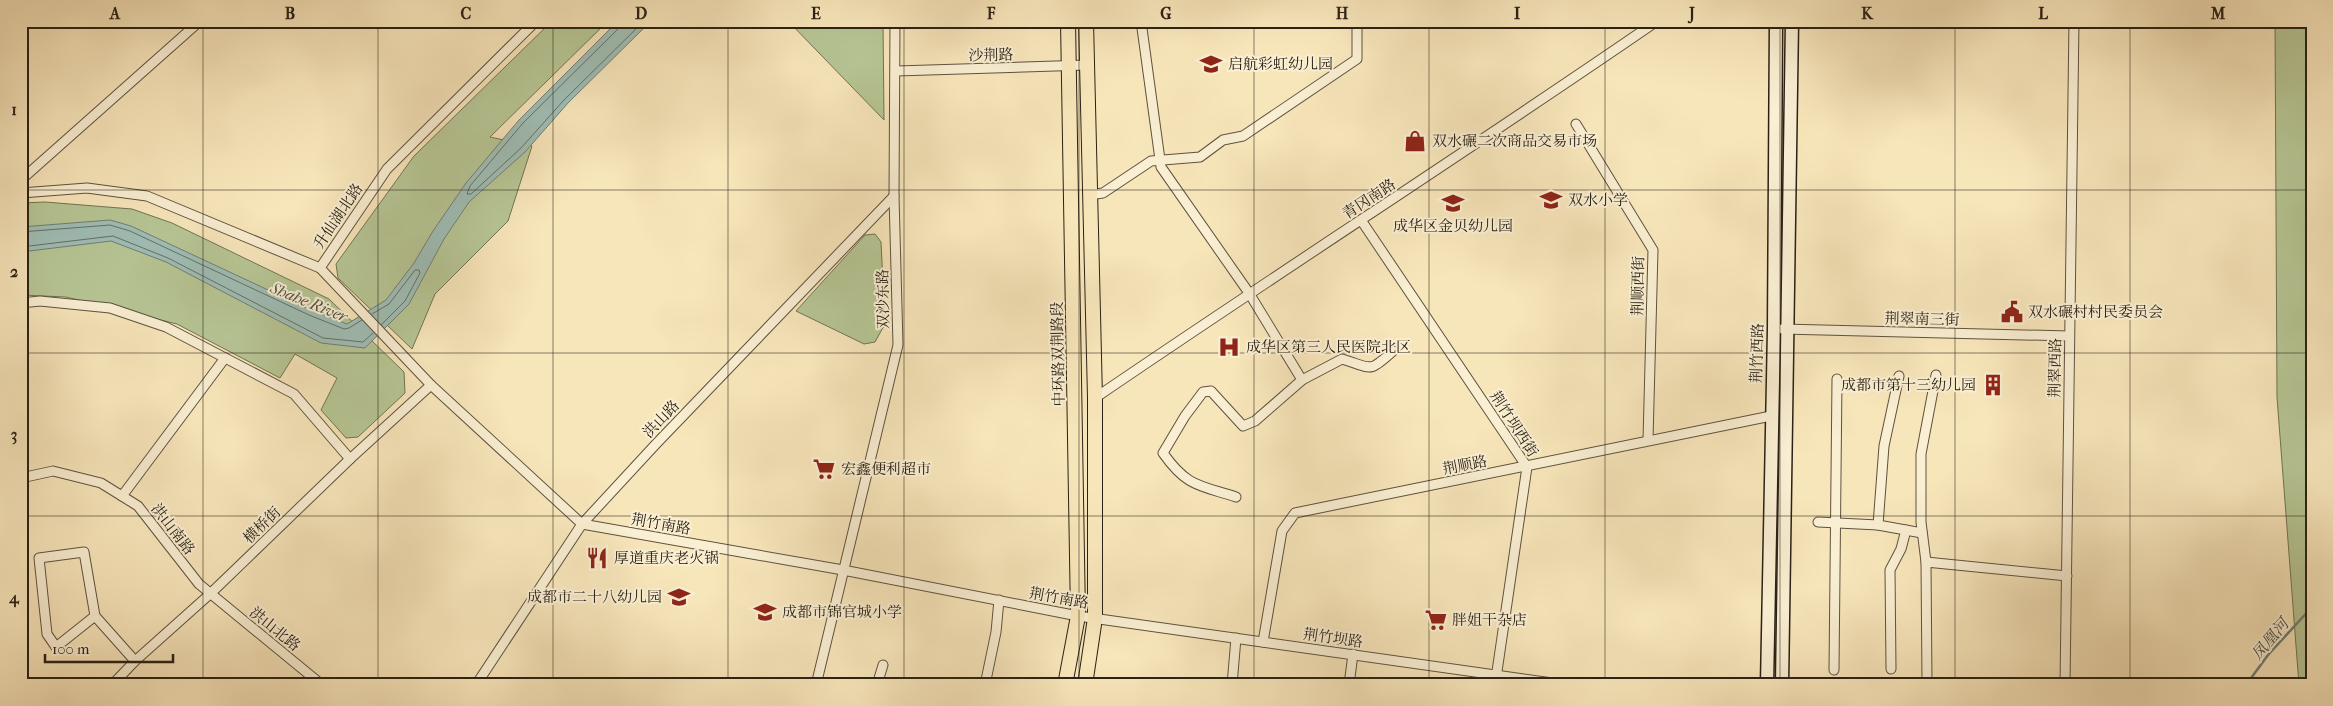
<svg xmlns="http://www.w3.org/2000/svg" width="2333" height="706" font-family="'IM FELL French Canon','Noto Serif SC',serif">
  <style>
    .green { fill: #b7c695; stroke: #707455 }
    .water { fill: #9fbeb6; stroke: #707f76 }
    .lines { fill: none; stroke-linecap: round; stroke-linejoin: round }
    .shore { stroke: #647066; stroke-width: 1 }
    .stream { stroke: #707f76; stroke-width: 2.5 }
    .street-casing { stroke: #5e523e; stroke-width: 11 }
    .secondary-casing { stroke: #2a2115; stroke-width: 15 }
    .primary-casing { stroke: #2a2115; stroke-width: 16 }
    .street { stroke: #faefd3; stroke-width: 9 }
    .secondary { stroke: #faefd3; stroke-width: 12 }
    .primary { stroke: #f8e6bb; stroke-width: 14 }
    .grid { fill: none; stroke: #2a2115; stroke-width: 1; stroke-opacity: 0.55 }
    .labels { text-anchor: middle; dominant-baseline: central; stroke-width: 4; stroke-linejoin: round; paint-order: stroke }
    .street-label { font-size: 15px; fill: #2a2115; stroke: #faefd3 }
    .poi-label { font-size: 15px; fill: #2a2115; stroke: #faefd3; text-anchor: start }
    .water-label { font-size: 16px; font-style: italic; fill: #4d5045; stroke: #faefd3 }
    .neatline { fill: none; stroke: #2a2115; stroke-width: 2 }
    .grid-label { font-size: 16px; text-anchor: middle; font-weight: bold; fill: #2a2115 }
  </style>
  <rect width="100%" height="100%" fill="#f8e6bb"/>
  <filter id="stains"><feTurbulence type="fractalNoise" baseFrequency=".004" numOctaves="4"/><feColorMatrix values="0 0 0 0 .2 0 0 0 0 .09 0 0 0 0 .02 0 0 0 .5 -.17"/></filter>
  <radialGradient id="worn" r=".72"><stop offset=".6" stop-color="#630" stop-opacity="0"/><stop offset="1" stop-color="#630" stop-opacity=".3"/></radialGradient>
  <!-- green -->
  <g class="green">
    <path d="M552,21H608L490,137L532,146L508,221L435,294L412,349L338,278L336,264L414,156Z"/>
    <path d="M788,21H883L884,120Z"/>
    <path d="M2275,21H2312V685H2299L2277,397Z"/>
    <path d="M45,202L132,209L172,223L329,299L404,372L405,393L358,437L346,438L321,410L337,378L295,354L280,378L177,324L66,297L21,295V203Z"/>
    <path d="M875,234L881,242L885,324L875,342L864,344L796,311L865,235Z"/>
  </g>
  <!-- water -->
  <path class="water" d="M618,21H651L568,103L525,152L469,202L444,239L409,304L365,348L321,343L166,262L111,241L21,252V227L110,220L131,226L311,310L347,324L386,300L414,263L433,231L466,183L519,120Z"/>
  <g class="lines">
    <!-- shore -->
    <g class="shore">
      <path d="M621,21L620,27L523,123L470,186L467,194H471L521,148L564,100L644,21"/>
      <path d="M21,232L110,225L130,231L309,315L344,329L349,328L362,320"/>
      <path d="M21,247L113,236L168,258L323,338L363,342L373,333"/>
      <path d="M372,314L389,304L415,270H419L420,273L405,301L381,325"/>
    </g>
    <!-- stream -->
    <path class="stream" d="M2246,685L2268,655L2312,607"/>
    <!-- street casing -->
    <g class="street-casing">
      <g id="street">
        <path d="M1141,21L1161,167L1249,293L1302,380"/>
        <path d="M896,71L1087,65"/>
        <path d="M1576,124L1653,250L1648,440"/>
        <path d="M21,180L200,21"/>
        <path d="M21,193L87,188L147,196L320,268L431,385L582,524L843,570L1078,616L1567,685"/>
        <path d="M1089,195L1103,193L1151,161L1200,157L1223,140L1243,136L1357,59V21"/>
        <path d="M1361,220L1527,467L1495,685"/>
        <path d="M320,268L387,169L536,21"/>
        <path d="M21,303L40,301L110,308L166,327L294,394L350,459"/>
        <path d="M1782,329L2069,336"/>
        <path d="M1899,376L1884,446L1878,525L1922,533"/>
        <path d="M1095,398C1281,271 1471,149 1657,21"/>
        <path d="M21,478L53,471L101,483L138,506L199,584L322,685"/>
        <path d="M122,496L225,358"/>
        <path d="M1236,497C1199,485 1187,487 1163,453L1185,416L1203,392L1211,391L1243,426L1255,421L1302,380L1342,359C1372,368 1368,374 1393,351"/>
        <path d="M1818,522L1878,525"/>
        <path d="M1926,562L1921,522V454L1936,375"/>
        <path d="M95,616L56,647L47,634L39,558L84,552L95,616L135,661"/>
        <path d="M1263,642L1282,531L1295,513L1771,416"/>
        <path d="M1891,669L1890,570L1901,549L1906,530"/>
        <path d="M1834,670L1837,379"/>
        <path d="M1927,682L1926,562L2067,576"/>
        <path d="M112,685L135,661L210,594L350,459L431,385"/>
        <path d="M476,685L582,524L655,445L894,196"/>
        <path d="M816,685L898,345L894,196L895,21"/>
        <path d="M877,685L883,665"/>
        <path d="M985,685L996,632L999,600"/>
        <path d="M1232,685L1236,638"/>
        <path d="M1349,685L1353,654"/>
        <path d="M2065,685L2074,21"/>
      </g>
    </g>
    <!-- secondary casing -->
    <g class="secondary-casing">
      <g id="secondary">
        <path d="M1767,685L1774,329L1776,21"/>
        <path d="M1782,685L1792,21"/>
      </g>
    </g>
    <!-- primary casing -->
    <g class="primary-casing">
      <g id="primary">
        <path d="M1065,685L1078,616L1068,21"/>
        <path d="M1085,685L1095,618V398L1086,21"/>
      </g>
    </g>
    <!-- street -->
    <use href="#street" class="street"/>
    <!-- secondary -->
    <use href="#secondary" class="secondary"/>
    <!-- primary -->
    <use href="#primary" class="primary"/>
  </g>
  <!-- grid -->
  <path class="grid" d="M203,21V685M378,21V685M553,21V685M728,21V685M904,21V685M1079,21V685M1254,21V685M1429,21V685M1605,21V685M1780,21V685M1955,21V685M2130,21V685M21,190H2312M21,353H2312M21,516H2312"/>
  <!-- icons -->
  <defs>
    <g id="school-bare" transform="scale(1.725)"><path d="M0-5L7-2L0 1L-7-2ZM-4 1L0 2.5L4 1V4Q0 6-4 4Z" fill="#8f2418" stroke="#faefd3" stroke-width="2.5" paint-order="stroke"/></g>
    <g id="shop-bare" transform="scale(1.725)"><path d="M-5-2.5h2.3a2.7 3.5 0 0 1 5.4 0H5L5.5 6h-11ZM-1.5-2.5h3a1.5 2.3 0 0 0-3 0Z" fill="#8f2418" stroke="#faefd3" stroke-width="2.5" paint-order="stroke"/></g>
    <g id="civic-bare" transform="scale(1.725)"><path d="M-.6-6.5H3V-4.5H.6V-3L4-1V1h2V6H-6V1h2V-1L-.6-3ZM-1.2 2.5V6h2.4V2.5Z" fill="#8f2418" stroke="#faefd3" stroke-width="2.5" paint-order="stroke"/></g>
    <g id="hospital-bare" transform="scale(1.725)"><path d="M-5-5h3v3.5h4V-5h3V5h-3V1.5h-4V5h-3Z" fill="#8f2418" stroke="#faefd3" stroke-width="2.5" paint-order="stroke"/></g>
    <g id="building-bare" transform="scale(1.725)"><path d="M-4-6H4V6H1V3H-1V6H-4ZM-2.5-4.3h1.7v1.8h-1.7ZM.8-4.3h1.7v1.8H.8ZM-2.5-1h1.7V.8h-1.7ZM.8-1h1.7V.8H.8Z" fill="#8f2418" stroke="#faefd3" stroke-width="2.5" paint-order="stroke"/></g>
    <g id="supermarket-bare" transform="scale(1.725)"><path d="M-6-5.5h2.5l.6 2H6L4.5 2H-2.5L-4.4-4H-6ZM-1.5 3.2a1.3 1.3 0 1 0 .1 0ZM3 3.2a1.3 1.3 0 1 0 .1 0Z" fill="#8f2418" stroke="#faefd3" stroke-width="2.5" paint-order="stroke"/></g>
    <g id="restaurant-bare" transform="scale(1.725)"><path d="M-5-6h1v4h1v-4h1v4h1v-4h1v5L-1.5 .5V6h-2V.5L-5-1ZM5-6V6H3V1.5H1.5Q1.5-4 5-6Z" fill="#8f2418" stroke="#faefd3" stroke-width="2.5" paint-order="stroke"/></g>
  </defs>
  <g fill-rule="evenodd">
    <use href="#school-bare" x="1211" y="64"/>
    <use href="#shop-bare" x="1415" y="141"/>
    <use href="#school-bare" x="1551" y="200"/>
    <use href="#school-bare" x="1453" y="203"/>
    <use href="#civic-bare" x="2012" y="312"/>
    <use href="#hospital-bare" x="1229" y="347"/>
    <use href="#building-bare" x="1993" y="385"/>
    <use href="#supermarket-bare" x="824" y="469"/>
    <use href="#restaurant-bare" x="597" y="558"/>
    <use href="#school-bare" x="679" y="597"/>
    <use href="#school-bare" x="765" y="612"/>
    <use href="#supermarket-bare" x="1436" y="620"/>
  </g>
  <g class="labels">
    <!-- street labels -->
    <g class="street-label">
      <text transform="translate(991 55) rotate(-1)">沙荆路</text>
      <text transform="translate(1369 199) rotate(-33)">青冈南路</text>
      <text transform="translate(338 216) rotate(-56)">升仙湖北路</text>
      <text transform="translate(1638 286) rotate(-89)">荆顺西街</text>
      <text transform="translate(883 299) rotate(-91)">双沙东路</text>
      <text transform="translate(1922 319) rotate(1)">荆翠南三街</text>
      <text transform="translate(1757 353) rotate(-88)">荆竹西路</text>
      <text transform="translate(1058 354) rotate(-91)">中环路双荆路段</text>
      <text transform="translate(2055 368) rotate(-89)">荆翠西路</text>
      <text transform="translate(661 419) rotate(-46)">洪山路</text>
      <text transform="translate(1514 424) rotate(57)">荆竹坝西街</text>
      <text transform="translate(1465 465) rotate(-11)">荆顺路</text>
      <text transform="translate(661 524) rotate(10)">荆竹南路</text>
      <text transform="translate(262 525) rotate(-44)">横桥街</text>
      <text transform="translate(173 529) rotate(52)">洪山南路</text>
      <text transform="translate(1059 598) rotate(10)">荆竹南路</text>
      <text transform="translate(275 629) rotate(39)">洪山北路</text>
      <text transform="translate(1333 638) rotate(8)">荆竹坝路</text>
    </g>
    <!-- poi labels -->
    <g class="poi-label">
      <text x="1228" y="64">启航彩虹幼儿园</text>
      <text x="1432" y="141">双水碾二次商品交易市场</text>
      <text x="1568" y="200">双水小学</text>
      <text x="1453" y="226" text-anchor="middle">成华区金贝幼儿园</text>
      <text x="2028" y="312">双水碾村村民委员会</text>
      <text x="1246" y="347">成华区第三人民医院北区</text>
      <text x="1976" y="385" text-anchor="end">成都市第十三幼儿园</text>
      <text x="841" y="469">宏鑫便利超市</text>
      <text x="614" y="558">厚道重庆老火锅</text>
      <text x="662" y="597" text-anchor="end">成都市二十八幼儿园</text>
      <text x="782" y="612">成都市锦官城小学</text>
      <text x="1452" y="620">胖姐干杂店</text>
    </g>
    <!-- water labels -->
    <g class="water-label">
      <text transform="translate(309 302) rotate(22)">Shahe River</text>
      <text transform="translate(2270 639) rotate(-50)">凤凰河</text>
    </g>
  </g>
  <!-- margin -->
  <rect width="2333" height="706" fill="none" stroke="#f8e6bb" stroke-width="55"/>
  <!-- scale -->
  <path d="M45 654v8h128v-8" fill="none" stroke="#2a2115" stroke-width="2.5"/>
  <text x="52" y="654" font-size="15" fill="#2a2115" stroke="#faefd3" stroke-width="4" paint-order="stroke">100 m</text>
  <rect x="28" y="28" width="2278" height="650" class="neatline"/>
  <g class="grid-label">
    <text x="115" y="19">A</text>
    <text x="290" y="19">B</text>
    <text x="466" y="19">C</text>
    <text x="641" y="19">D</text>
    <text x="816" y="19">E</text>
    <text x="991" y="19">F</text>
    <text x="1166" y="19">G</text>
    <text x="1342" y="19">H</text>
    <text x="1517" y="19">I</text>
    <text x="1692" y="19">J</text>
    <text x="1867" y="19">K</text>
    <text x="2043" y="19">L</text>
    <text x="2218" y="19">M</text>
    <text x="14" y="115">1</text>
    <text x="14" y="277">2</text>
    <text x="14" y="440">3</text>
    <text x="14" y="603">4</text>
  </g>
  <rect width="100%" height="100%" filter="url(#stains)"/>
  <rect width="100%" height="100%" fill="url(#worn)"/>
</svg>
